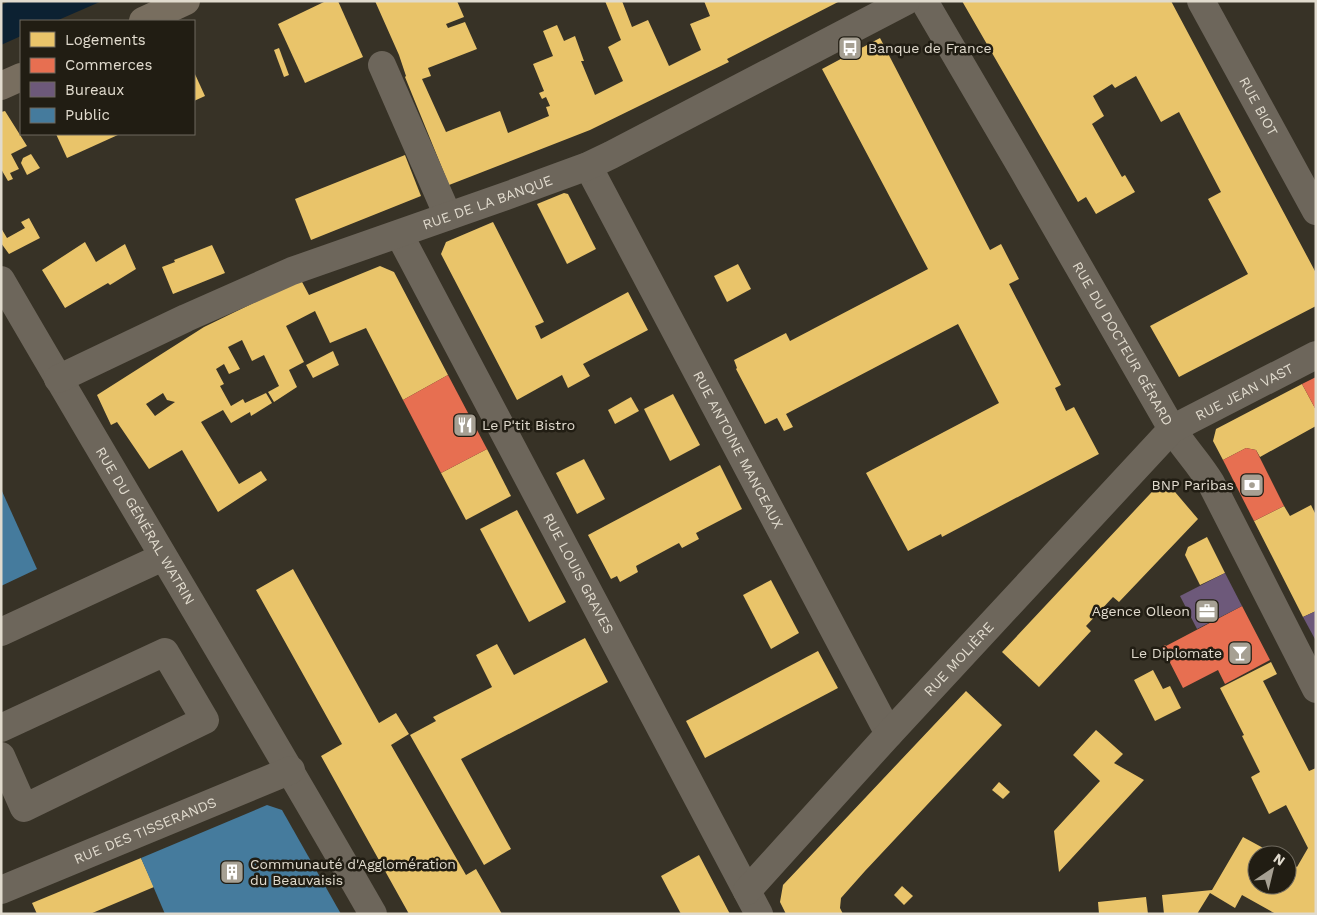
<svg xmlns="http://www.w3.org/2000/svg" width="1317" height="915" font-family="'Work Sans',sans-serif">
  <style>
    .water { fill: #0c2132 }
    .homes { fill: #e9c46a; fill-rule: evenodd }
    .shops { fill: #e76f51 }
    .offices { fill: #6d597a }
    .public { fill: #457b9d }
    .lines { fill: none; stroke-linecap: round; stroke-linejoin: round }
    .minor { stroke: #6d665b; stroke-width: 28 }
    .major { stroke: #786e5f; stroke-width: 28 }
    .labels { text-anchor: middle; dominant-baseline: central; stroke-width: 5; stroke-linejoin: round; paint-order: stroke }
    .poi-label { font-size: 14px; fill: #e1dbce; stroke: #211d13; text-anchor: start }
    .street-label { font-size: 14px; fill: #e1dbce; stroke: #211d13 }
  </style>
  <rect width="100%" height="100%" fill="#373226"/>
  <!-- water -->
  <path class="water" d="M10,1H102L56,21H21V36L1,45V5Z"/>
  <!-- homes -->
  <g class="homes">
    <path d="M326,1H338L363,57L305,83L278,24Z"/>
    <path d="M375,1H457L464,17L446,24L448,28L465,22L477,49L428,68L431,76L422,79L446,132L500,111L508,133L549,116L546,107L550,106L546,97L542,99L539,93L544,91L533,64L553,56L543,31L557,25L564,41L575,36L584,61H581L595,95L623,81L608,47L621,40L605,1H622L632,27L648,20L669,66L701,50L690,24L710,16L704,1H840L727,59L729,62L590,130L449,185L405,77L406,76L399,55Z"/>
    <path d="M962,1H1171L1316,273V306L1179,377L1150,326L1248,274L1208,199L1221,192L1179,112L1161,122L1136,76L1115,88L1112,84L1093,96L1104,116L1092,124L1122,177L1125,175L1135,192L1096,214L1086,197L1078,202Z"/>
    <path d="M880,38L990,250L1001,244L1019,279L1009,284L1061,385L1055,388L1066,411L1074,407L1099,454L942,537L941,534L908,551L866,473L999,403L958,324L786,414L793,427L784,431L777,418L765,424L736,369L737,368L734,360L786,333L790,341L928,269L822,69Z"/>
    <path d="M279,48L289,75L284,77L274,50Z"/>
    <path d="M194,72L205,96L194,101Z"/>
    <path d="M5,111L27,146L11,154L19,169L10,173L13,179L8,181L1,169V112Z"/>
    <path d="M56,134H120L67,158Z"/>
    <path d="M31,154L40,168L27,175L21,163L23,158Z"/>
    <path d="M405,155L421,196L311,240L295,199Z"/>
    <path d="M564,193L568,194L596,249L567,264L537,204Z"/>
    <path d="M29,218L40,238L9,254L1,243V228L7,238L25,228L21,222Z"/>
    <path d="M493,222L544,322L535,326L541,339L628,292L648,330L583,364L590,376L568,388L562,375L517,400L441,254L446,242Z"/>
    <path d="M85,242L96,262L125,244L136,269L110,285L108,283L65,308L42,270Z"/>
    <path d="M212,245L225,273L173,294L162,267L175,262L174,260Z"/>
    <path d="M738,264L751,289L727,302L714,276Z"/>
    <path d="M380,266L394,272L448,375L403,400L366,328L330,343L315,311L286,326L304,362L289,370L297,387L274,402L268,392L279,386L264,355L252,361L242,340L228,347L240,369L229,374L224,364L216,369L224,384L220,386L231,406L243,399L245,403L266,393L272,403L251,416L250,412L231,423L223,410L201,422L239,484L261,471L267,480L218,512L182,450L149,469L117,422L111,425L97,395L204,327L301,280L309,295ZM163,393L167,400L175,402L155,416L146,404Z"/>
    <path d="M333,351L339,365L313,378L306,365Z"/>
    <path d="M1302,384L1316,410V426L1260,457L1256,450L1246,448L1223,460L1213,441L1216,429Z"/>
    <path d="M673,394L700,445L670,461L644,409Z"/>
    <path d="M631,397L639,411L615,424L608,410Z"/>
    <path d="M487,449L511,496L466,520L441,473Z"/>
    <path d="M584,459L605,499L577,514L556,473Z"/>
    <path d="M720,465L742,509L696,533L699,539L682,548L679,543L636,566L638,572L620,582L617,576L611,579L588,535Z"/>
    <path d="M1164,479L1198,519L1119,602L1113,597L1086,626L1091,631L1039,687L1002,652Z"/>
    <path d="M1311,505L1316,515V611L1303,617L1254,521L1284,506L1290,516Z"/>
    <path d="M517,510L566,602L529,622L480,529Z"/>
    <path d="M1207,537L1225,573L1200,585L1185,555L1188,547Z"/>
    <path d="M293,569L379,723L396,713L409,734L391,745L466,875L476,869L502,914H409L321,756L342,744L256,590Z"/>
    <path d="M771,580L799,633L771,649L743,595Z"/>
    <path d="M585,638L608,682L461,759L511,849L484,865L410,735L436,721L433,717L492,687L476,655L497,644L514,675Z"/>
    <path d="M818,651L838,688L705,758L686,721Z"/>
    <path d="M1271,662L1277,674L1263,681L1309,771L1316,768V914H1276L1242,895L1235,908L1210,893L1197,914H1164L1162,895L1212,890L1243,837L1276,855H1257V885H1287V861L1297,867L1308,848L1286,805L1269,814L1251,777L1260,772L1242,736L1244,735L1220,688Z"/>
    <path d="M1153,670L1163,689L1170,686L1181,708L1155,721L1134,680Z"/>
    <path d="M966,691L1002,725L865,871L841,898L840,908L843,914H786L780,902L783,885Z"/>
    <path d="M1096,730L1123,754L1114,763L1144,780L1059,872L1054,831L1100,781L1073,755Z"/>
    <path d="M999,782L1010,792L1003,799L992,790Z"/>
    <path d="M699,855L730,914H681L661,876Z"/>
    <path d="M141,858L154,887L90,914H37L32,903Z"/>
    <path d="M902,886L913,896L904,905L894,895Z"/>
    <path d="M1146,897L1148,914H1099L1098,902Z"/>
  </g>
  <!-- shops -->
  <g class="shops">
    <path d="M448,375L487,449L441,473L403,400Z"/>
    <path d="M1316,377V410L1302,384Z"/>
    <path d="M1246,448L1256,450L1284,506L1254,521L1223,460Z"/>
    <path d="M1242,606L1270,660L1225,684L1218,670L1183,688L1162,647L1165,645L1166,646Z"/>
  </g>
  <!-- offices -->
  <g class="offices">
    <path d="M1225,573L1242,606L1197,629L1180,596Z"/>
    <path d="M1316,611V641L1303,617Z"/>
  </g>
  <!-- public -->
  <g class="public">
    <path d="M1,489L37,569L1,586Z"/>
    <path d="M267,805L282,810L341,914H165L141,858Z"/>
  </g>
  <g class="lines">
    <!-- minor -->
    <g class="minor">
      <path id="s1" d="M924,1L1023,170L1172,429C1184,448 1199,463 1211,483L1316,689"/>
      <path id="s2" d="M1201,1L1316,211"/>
      <path d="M382,65L448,216"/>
      <path id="s3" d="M588,166L889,734"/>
      <path id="s4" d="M399,234L759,914"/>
      <path id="s5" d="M1,280C124,492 251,701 373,914"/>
      <path id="s6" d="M58,379L186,318L292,271L506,196L588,166L611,155L906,1"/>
      <path d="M1,632L163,557"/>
      <path d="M1,728L165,652L205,720L24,808L1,756"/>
      <path id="s7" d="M1,890L291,770"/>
      <path id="s8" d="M747,891L889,734L1172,429L1316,355"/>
    </g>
    <!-- major -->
    <g class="major">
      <path d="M143,21L186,1"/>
      <path d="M1,86L21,77"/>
    </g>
  </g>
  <!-- icons -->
  <defs>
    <g id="bus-square" transform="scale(1.25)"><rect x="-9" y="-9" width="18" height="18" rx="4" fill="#a6a093" stroke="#211d13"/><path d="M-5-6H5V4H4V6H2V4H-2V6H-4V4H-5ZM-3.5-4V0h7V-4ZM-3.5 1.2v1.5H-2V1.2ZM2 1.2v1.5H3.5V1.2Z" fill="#fff"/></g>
    <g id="restaurant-square" transform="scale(1.25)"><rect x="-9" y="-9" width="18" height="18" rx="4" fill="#a6a093" stroke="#211d13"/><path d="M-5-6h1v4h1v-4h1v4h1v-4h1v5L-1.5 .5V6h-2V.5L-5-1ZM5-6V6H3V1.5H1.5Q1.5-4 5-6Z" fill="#fff"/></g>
    <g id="bank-square" transform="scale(1.25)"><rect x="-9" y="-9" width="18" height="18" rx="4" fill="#a6a093" stroke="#211d13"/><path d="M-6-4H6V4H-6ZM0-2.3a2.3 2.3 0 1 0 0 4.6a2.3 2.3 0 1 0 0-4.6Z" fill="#fff"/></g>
    <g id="office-square" transform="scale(1.25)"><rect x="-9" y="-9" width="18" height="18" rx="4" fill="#a6a093" stroke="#211d13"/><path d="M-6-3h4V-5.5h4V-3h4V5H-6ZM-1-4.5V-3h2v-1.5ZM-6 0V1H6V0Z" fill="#fff"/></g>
    <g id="bar-square" transform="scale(1.25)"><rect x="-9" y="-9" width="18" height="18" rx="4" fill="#a6a093" stroke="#211d13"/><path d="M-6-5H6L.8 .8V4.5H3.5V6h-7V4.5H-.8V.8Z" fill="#fff"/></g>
    <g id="building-square" transform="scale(1.25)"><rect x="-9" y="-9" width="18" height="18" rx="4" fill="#a6a093" stroke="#211d13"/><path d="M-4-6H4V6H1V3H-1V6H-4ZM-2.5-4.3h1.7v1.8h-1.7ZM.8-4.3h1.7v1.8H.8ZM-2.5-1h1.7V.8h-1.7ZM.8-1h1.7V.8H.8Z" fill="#fff"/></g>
  </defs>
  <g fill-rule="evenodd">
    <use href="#bus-square" x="850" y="48"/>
    <use href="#restaurant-square" x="465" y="425"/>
    <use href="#bank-square" x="1252" y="485"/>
    <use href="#office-square" x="1207" y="611"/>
    <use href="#bar-square" x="1240" y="653"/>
    <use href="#building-square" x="232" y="872"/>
  </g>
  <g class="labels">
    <!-- poi labels -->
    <g class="poi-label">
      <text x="868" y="48">Banque de France</text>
      <text x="482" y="425">Le P'tit Bistro</text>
      <text x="1234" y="485" text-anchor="end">BNP Paribas</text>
      <text x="1190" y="611" text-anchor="end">Agence Olleon</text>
      <text x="1222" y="653" text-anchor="end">Le Diplomate</text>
      <text x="250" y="864">Communauté d'Agglomération<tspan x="250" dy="16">du Beauvaisis</tspan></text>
    </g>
    <!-- street labels -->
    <g class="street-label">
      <text stroke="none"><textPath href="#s2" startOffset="120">RUE BIOT</textPath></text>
      <text stroke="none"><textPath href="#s6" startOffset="465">RUE DE LA BANQUE</textPath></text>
      <text stroke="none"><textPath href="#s1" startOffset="396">RUE DU DOCTEUR GÉRARD</textPath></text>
      <text stroke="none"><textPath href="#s8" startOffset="709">RUE JEAN VAST</textPath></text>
      <text stroke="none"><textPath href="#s3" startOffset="321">RUE ANTOINE MANCEAUX</textPath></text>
      <text stroke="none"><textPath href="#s5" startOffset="285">RUE DU GÉNÉRAL WATRIN</textPath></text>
      <text stroke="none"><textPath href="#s4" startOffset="384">RUE LOUIS GRAVES</textPath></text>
      <text stroke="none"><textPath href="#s8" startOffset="314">RUE MOLIÈRE</textPath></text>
      <text stroke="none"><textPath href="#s7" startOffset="156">RUE DES TISSERANDS</textPath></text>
    </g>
  </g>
  <!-- border -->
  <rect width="1317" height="915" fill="none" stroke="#e1dbce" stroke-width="5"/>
  <!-- legend -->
  <rect x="20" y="20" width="175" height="115" fill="#211d13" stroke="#6e695e"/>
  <rect x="30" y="32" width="25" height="15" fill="#e9c46a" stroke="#6e695e"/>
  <text x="65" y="45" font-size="15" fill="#e1dbce">Logements</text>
  <rect x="30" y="58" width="25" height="15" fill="#e76f51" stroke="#6e695e"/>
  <text x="65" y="70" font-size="15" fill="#e1dbce">Commerces</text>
  <rect x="30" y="82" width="25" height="15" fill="#6d597a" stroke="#6e695e"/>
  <text x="65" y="95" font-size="15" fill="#e1dbce">Bureaux</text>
  <rect x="30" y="108" width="25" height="15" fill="#457b9d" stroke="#6e695e"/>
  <text x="65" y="120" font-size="15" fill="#e1dbce">Public</text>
  <!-- north arrow -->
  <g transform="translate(1272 870) rotate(35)"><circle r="24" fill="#211d13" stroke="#6e695e"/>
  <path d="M0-4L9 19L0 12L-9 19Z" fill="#a6a093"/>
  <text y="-8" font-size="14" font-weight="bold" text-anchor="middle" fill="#e1dbce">N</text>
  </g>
</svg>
